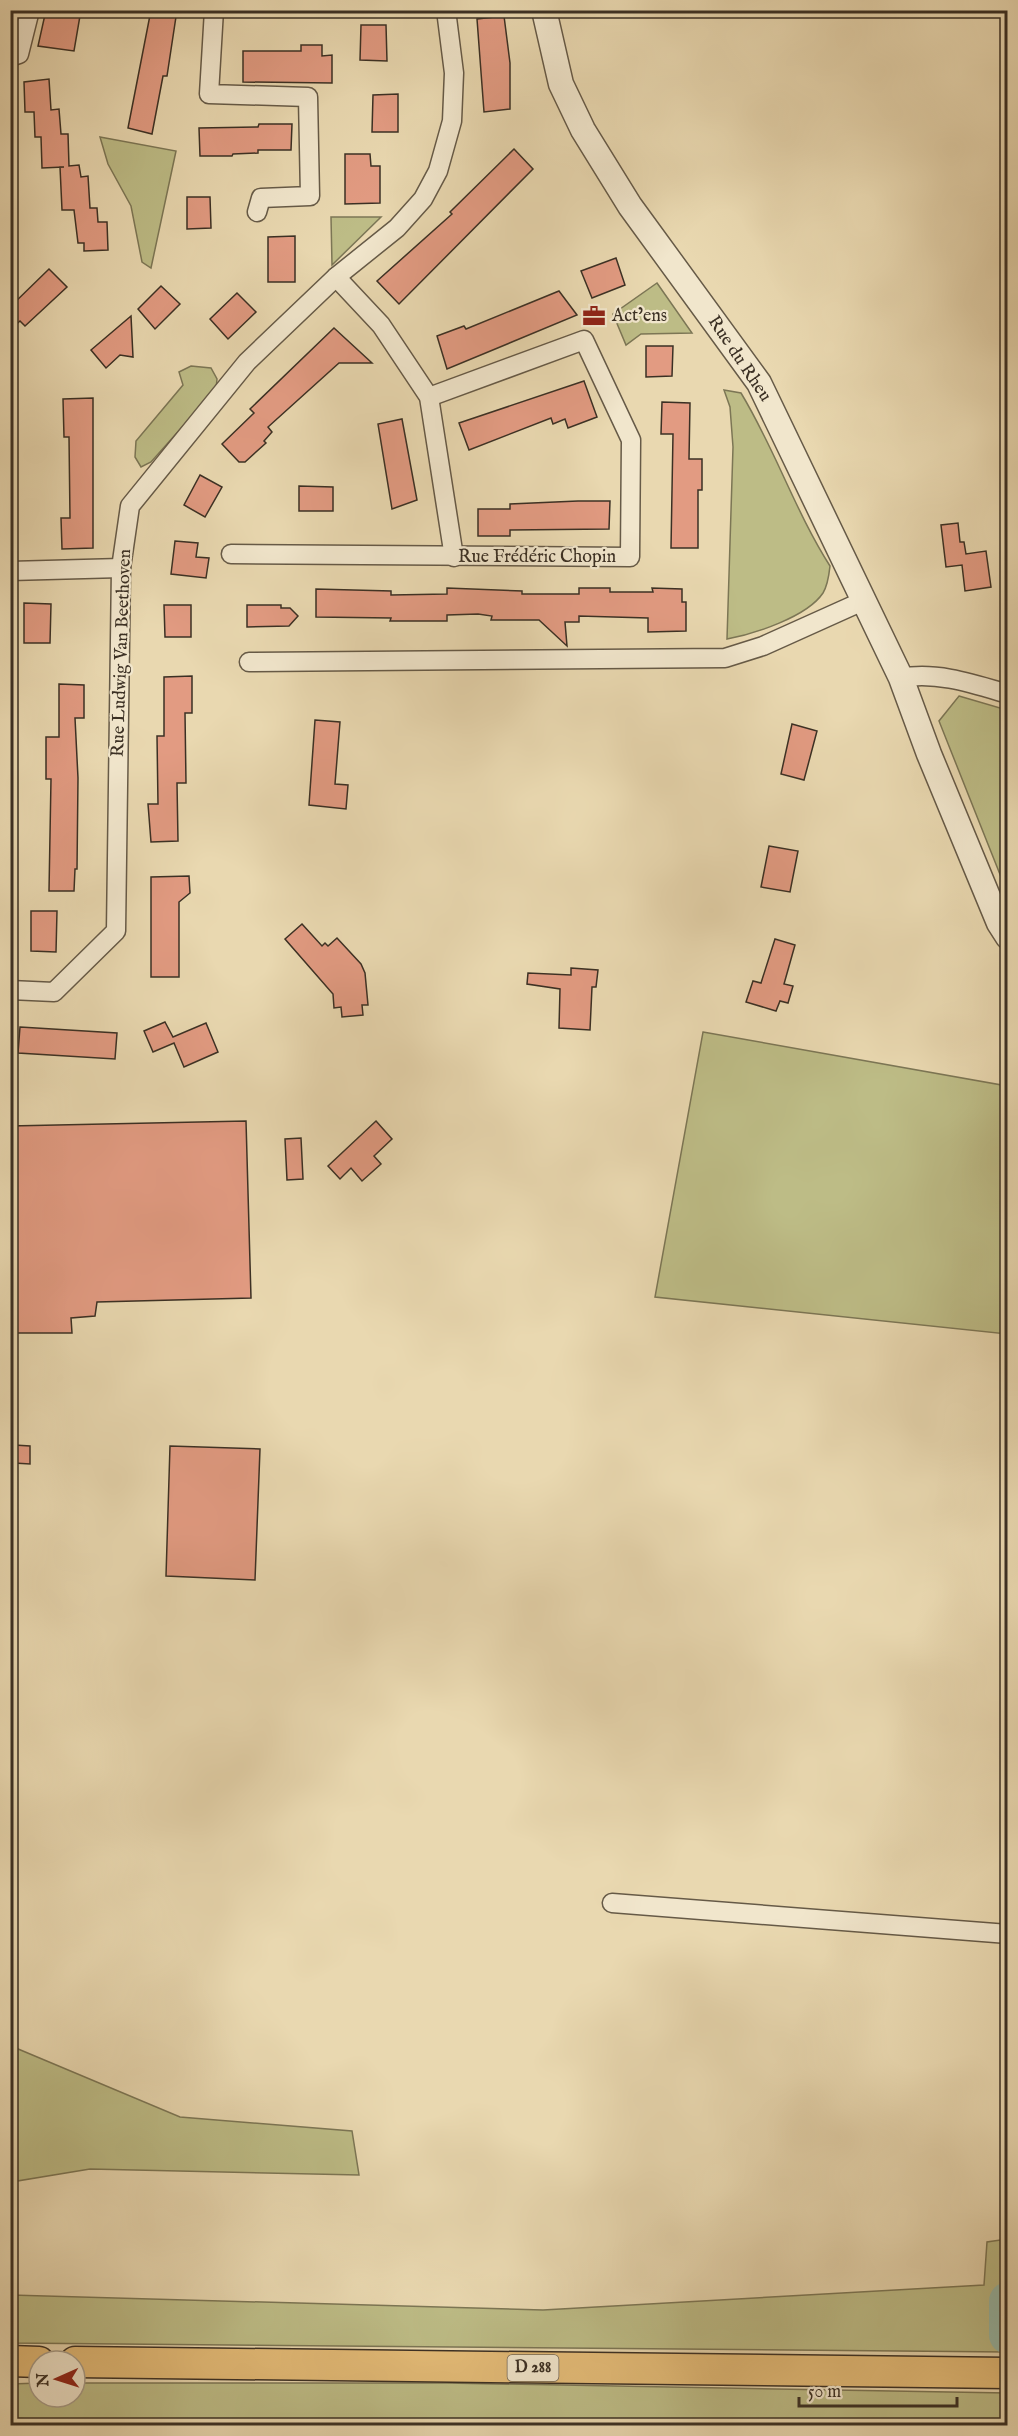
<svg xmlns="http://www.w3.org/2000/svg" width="1018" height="2436" font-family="'IM FELL English',serif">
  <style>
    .green { fill: #bdbc86; stroke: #7c7655; stroke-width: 1.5 }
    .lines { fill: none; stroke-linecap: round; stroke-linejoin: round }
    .river { stroke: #97baa9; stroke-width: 38 }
    .building { fill: #e29b82; stroke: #3b3024; stroke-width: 1.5 }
    .minor-casing { stroke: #665a47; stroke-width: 21 }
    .tertiary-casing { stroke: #665a47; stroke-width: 27 }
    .primary-casing { stroke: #3b3024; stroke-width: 33 }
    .minor { stroke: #f1e6cc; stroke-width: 18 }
    .tertiary { stroke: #f1e6cc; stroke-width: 24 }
    .primary { stroke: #e4bc78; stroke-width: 30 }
    .labels { text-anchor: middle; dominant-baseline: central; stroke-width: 4.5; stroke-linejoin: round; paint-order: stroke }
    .shield { fill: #f1e6cc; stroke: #726756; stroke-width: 1.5 }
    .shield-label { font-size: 16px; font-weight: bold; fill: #3b3024 }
    .poi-label { font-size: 18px; fill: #3b3024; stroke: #f1e6cc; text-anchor: start }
    .street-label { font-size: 18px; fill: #3b3024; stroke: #f1e6cc }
  </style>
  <rect width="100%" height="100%" fill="#e9d8b0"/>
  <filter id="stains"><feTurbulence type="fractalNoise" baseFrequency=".00333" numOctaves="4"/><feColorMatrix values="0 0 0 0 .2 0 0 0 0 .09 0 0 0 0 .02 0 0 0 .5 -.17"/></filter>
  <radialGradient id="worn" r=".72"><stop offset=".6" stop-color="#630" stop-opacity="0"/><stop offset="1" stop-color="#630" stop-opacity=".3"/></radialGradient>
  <!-- green -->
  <g class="green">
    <path d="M100,137L176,151L151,268L142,262L131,206L108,164Z"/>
    <path d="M331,217H381L332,265Z"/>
    <path d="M657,283L692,333L641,334L626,345L613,314Z"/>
    <path d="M191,366L211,368L217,379L216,389L151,462L141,467L135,457L136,441L183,385L179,372Z"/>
    <path d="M724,390L741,393C775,449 795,511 830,566C829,575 828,585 823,593C807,617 754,634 727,639L733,447L730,407Z"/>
    <path d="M11,581L13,653L11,752L10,581Z"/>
    <path d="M959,696L1007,710V892L939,721Z"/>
    <path d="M703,1032L1007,1086V1334L655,1297Z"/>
    <path d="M11,2046L180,2117L352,2131L359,2175L90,2169L11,2182Z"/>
    <path d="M1007,2239V2352L11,2343V2295L543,2310L984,2285L987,2242Z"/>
    <path d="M39,2383V2397H75V2383H446L1007,2393L1008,2425L156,2426L11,2418V2384Z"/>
  </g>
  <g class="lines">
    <!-- river -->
    <path class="river" d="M1008,2301V2335"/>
  </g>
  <!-- building -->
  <g class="building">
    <path d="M46,10H81L74,51L38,46Z"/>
    <path d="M151,10H177L167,76H163L152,134L128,128Z"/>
    <path d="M504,16L510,63V109L484,112L477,19Z"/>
    <path d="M361,25H386L387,61L360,60Z"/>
    <path d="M301,45H322V56L332,55V83L243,82V51H301Z"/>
    <path d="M49,79L51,110L59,109L61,134H68L69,166L79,165L81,177L88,176L90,208H97L98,222H107L108,250L84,251V243H78L74,210H62L60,167H64L42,168L41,137H35L34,112H25L24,82Z"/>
    <path d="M398,94V132H372L373,95Z"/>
    <path d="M259,124H292L291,150H258V153L233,154L232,156H200L199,128L258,127Z"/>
    <path d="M514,149L533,169L399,304L377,281L452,214L450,212Z"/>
    <path d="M345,154H370L371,166H380V203L345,204Z"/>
    <path d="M187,197H210L211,228L187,229Z"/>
    <path d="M295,236V282H268V237Z"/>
    <path d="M616,258L625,285L592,298L581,271Z"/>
    <path d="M49,269L67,287L25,326L20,321L10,330V307Z"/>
    <path d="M161,286L180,304L155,329L138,309Z"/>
    <path d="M559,291L577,315L447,369L437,336L464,326L466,329Z"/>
    <path d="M237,293L256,312L228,339L210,319Z"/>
    <path d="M131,316L133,357L120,355L106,368L91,350Z"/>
    <path d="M334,328L372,363H339L268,427L272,432L264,441L266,443L245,462H239L222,444L254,413L250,409Z"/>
    <path d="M646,346H673L672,376L646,377Z"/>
    <path d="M584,381L597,417L568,428L565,419L553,424L551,418L469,450L459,423Z"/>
    <path d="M93,398V548L62,549L61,518H70L69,437H64L63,399Z"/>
    <path d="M662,402L690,403L689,459H702V490H698V548H671L673,434H661Z"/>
    <path d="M402,419L417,500L392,509L378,424Z"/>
    <path d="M200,475L222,487L205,517L184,505Z"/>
    <path d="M299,486L333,487V511H299Z"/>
    <path d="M578,501H610L609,529L510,530V536H478V509H510V504Z"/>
    <path d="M958,523L960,542H964L966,554L986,551L991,587L965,591L962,565L946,567L941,525Z"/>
    <path d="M175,541L198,543L196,557L209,558L206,578L171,574Z"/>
    <path d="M447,588L522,591V594H579V588H610V592H653L652,588L682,589V602H686V631L648,632V618L579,616V622H565L567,646L539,620H491L492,616L478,614L447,615V621H390L391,618L316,617V589L391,591V595L447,594Z"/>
    <path d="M24,603L51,604L50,643H24Z"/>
    <path d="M164,605H191V637H165Z"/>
    <path d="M247,605H281V608H290L298,616L289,626L247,627Z"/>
    <path d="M192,676V713H185L186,783H177L178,841L151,842L148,804H158L157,736H164V677Z"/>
    <path d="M59,684L84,685V718H75L78,778L77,869H75L74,891H49L51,779H46V737H59Z"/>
    <path d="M315,720L340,722L335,784L348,785L346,809L309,805Z"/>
    <path d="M792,724L817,731L804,780L781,774Z"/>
    <path d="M769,846L798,851L790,892L761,887Z"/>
    <path d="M189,876L190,893L179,902V977H151V877Z"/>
    <path d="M31,911H57L56,952L31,951Z"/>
    <path d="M302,924L322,946L325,943L328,946L337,938L361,964L365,973L368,1005H362L363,1015L342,1017L341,1007L334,1008L333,994L285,939Z"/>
    <path d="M775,939L795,945L784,984L793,986L788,1003L780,1001L776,1011L746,1002L753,981L761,983Z"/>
    <path d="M571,968L598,970L596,987H592L590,1030L559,1028L560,989L527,984L528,973L571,975Z"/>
    <path d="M165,1022L173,1037L206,1023L218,1052L184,1067L174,1043L153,1052L144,1031Z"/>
    <path d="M20,1027L117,1033L115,1059L18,1053Z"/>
    <path d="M246,1121L251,1298L97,1302L95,1316L71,1318L72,1333H10V1126Z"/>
    <path d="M376,1121L392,1139L374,1156L381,1164L362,1181L351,1168L340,1179L328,1166Z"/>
    <path d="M301,1138L303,1179L287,1180L285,1139Z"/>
    <path d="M14,1445L30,1446V1464L14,1463Z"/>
    <path d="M170,1446L260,1449L255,1580L166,1576Z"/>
  </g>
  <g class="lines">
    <!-- minor casing -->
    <g class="minor-casing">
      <g id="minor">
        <path d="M214,10L209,94L308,97L310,196L261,198L257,212"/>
        <path d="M10,57L19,54L30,10"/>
        <path d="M336,277L381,325L429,397L454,557"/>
        <path d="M231,554L630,557L631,440L584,340L429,397"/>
        <path d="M10,571L121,568"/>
        <path d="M249,662L725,658L763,646L863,601"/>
        <path d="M901,678C936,671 974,684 1008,694"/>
        <path d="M10,990L54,992L116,931L121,568L130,506L247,362L336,277L397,228L423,199L438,171L452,121L454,73L446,10"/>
        <path d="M612,1903L1008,1934"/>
      </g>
    </g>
    <!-- tertiary casing -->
    <g class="tertiary-casing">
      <path id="tertiary" d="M544,10L561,84L583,130L630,206L759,383L901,678L929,754L999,923L1008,937"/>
    </g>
    <!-- primary casing -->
    <g class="primary-casing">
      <g id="primary">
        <path d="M10,2361L39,2362"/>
        <path d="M75,2362L1008,2373"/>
      </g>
    </g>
    <!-- minor -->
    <use href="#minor" class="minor"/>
    <!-- tertiary -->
    <use href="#tertiary" class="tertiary"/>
    <!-- primary -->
    <use href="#primary" class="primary"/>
  </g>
  <!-- icons -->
  <defs>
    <g id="office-bare" transform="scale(1.8)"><path d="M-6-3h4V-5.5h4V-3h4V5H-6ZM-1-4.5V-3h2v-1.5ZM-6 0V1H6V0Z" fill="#8f2418" stroke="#f1e6cc" stroke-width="2.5" paint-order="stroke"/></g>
  </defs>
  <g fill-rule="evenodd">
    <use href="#office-bare" x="594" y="316"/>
  </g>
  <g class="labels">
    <!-- shield labels -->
    <rect class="shield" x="507.5" y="2355" width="51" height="26" rx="4.5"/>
    <g class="shield-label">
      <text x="533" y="2368">D 288</text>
    </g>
    <!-- poi labels -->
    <g class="poi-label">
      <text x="612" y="316">Act’ens</text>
    </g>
    <!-- street labels -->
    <g class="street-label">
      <text transform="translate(739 359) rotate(56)">Rue du Rheu</text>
      <text x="537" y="557">Rue Frédéric Chopin</text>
      <text transform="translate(122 653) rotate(-88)">Rue Ludwig Van Beethoven</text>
    </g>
  </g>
  <!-- margin -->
  <rect width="1018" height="2436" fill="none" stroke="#e9d8b0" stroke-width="36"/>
  <rect x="12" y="12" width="994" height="2412" fill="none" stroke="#3b3024" stroke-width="3"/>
  <rect x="18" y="18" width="982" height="2400" fill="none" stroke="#3b3024" stroke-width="1.5"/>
  <!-- north arrow -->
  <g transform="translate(57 2379) rotate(267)"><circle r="28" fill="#f1e6cc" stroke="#a89d89" stroke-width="1.5"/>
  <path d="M0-4.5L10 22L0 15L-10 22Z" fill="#8f2418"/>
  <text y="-9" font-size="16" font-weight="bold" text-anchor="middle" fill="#3b3024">N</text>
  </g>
  <!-- scale -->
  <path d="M799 2397v9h158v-9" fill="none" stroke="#3b3024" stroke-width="3"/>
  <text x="808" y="2397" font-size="18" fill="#3b3024" stroke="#f1e6cc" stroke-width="4.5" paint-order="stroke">50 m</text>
  <rect width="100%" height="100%" filter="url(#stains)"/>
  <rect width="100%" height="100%" fill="url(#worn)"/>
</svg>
